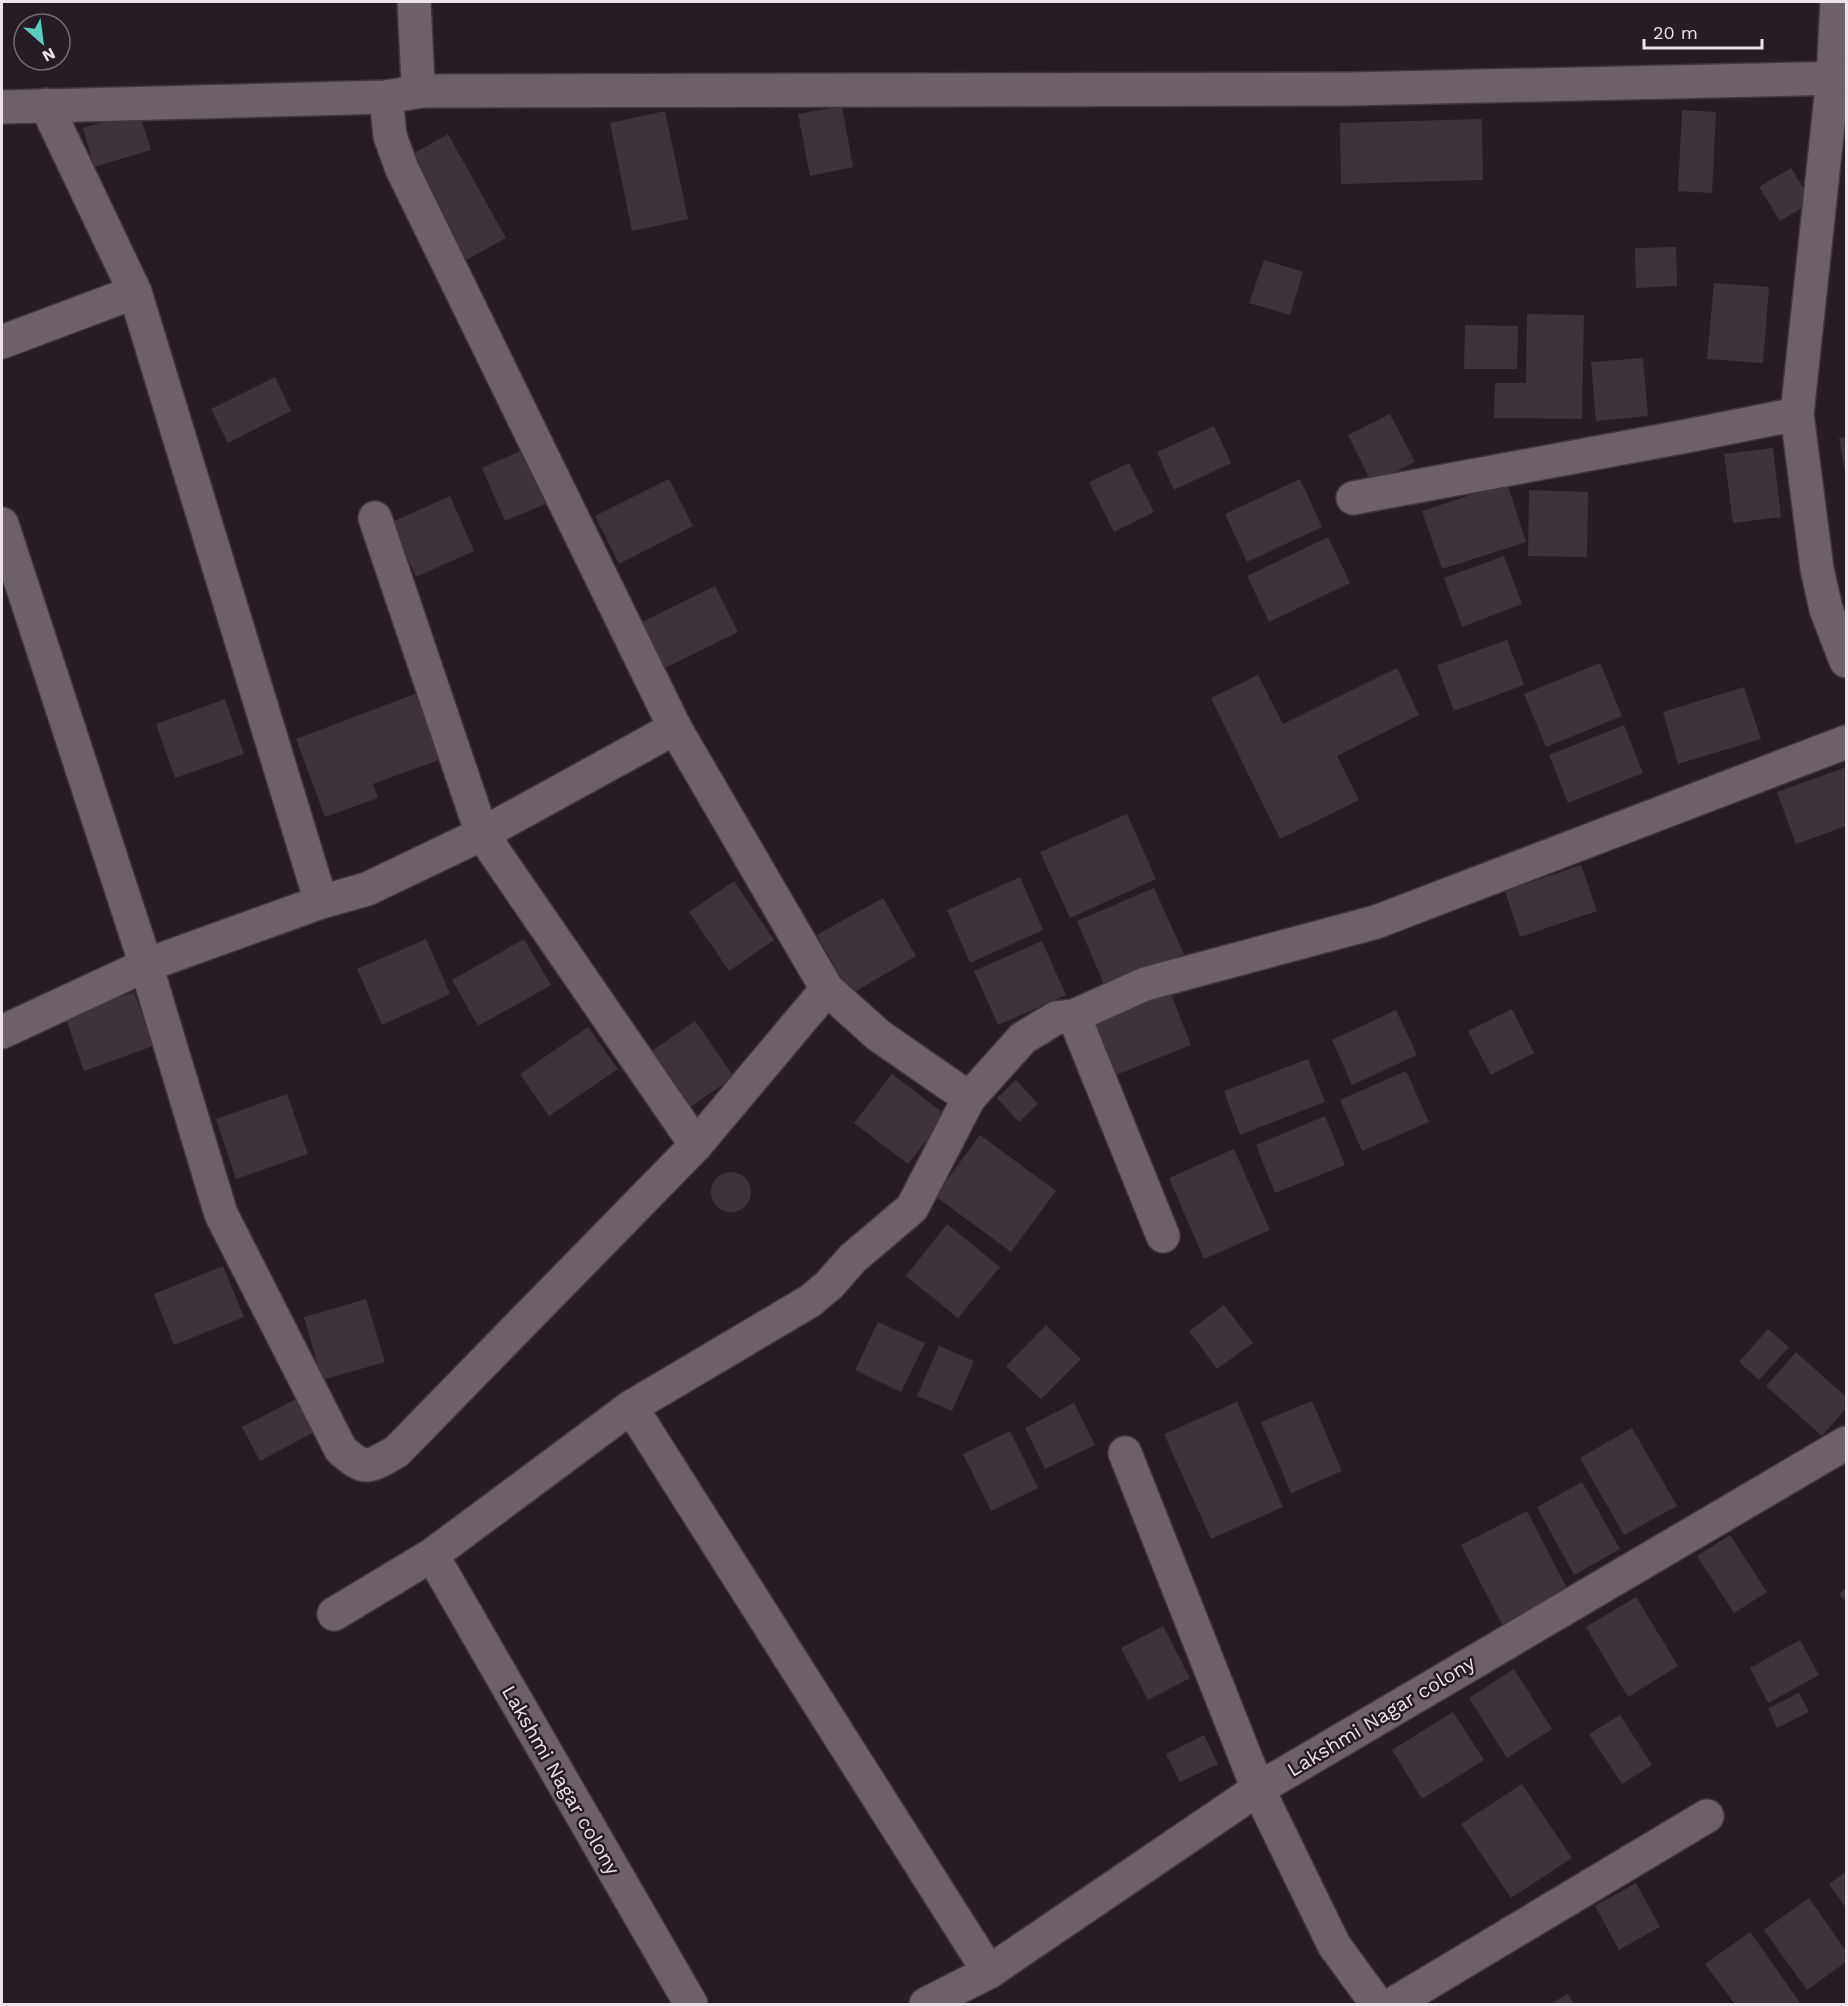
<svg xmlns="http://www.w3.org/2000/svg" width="1848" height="2006" font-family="'Work Sans',sans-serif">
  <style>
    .building { fill: #3e333c }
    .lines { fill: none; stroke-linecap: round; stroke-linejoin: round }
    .street-casing { stroke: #40373e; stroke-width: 36 }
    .street { stroke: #6d606a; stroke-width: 33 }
    .labels { text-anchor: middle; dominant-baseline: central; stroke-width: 5; stroke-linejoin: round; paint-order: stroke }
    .street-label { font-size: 20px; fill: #eae3e9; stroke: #271c25 }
  </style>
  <rect width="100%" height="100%" fill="#271c25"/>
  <!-- building -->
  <g class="building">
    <path d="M842,106L853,167L810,176L798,114Z"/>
    <path d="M1682,110L1716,112L1712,193L1678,191Z"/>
    <path d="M665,111L688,219L632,231L610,123Z"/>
    <path d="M139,112L151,150L94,167L83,128Z"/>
    <path d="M1482,119L1483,180L1341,184L1340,123Z"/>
    <path d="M448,134L506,238L459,264L402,160Z"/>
    <path d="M1791,168L1812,202L1780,221L1759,187Z"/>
    <path d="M1676,247L1677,286L1636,288L1635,248Z"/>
    <path d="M1264,260L1303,272L1290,315L1249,303Z"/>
    <path d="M1714,283L1769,287L1763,363L1707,359Z"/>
    <path d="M1527,314L1584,315L1582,419L1494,418L1495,383H1526Z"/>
    <path d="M1465,325L1518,326L1517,369H1464Z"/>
    <path d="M1643,358L1648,416L1596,421L1591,362Z"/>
    <path d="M275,377L291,411L228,443L211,409Z"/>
    <path d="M1390,414L1415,462L1372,483L1348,435Z"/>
    <path d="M1214,426L1231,463L1174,490L1157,452Z"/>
    <path d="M1846,437V471H1845L1839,438Z"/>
    <path d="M532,446L555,500L505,521L482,468Z"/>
    <path d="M1773,448L1781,517L1733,523L1724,454Z"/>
    <path d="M1129,463L1154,512L1114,532L1089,482Z"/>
    <path d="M669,479L693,526L619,564L595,516Z"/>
    <path d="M1300,479L1322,527L1247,562L1225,514Z"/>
    <path d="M1507,483L1526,542L1442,569L1422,511Z"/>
    <path d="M1529,490L1588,492L1587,557L1528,556Z"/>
    <path d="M450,496L474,551L416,577L392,522Z"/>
    <path d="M1328,537L1350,583L1269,622L1247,576Z"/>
    <path d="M1504,556L1522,604L1462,627L1444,578Z"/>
    <path d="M715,586L738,632L663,669L640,623Z"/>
    <path d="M1507,640L1524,685L1454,711L1437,665Z"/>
    <path d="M1600,663L1622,716L1546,747L1524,694Z"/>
    <path d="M1397,668L1419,715L1337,756L1359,800L1280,839L1211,698L1258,675L1283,724Z"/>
    <path d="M1744,687L1761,739L1678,764L1663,712Z"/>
    <path d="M420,692L444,758L373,784L378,798L325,817L296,739Z"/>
    <path d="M225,699L244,754L175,778L156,724Z"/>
    <path d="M1624,725L1643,773L1568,803L1549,755Z"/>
    <path d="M1846,767V826L1796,844L1777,792Z"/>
    <path d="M1127,814L1156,879L1070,918L1040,852Z"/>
    <path d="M1581,865L1597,911L1520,937L1505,891Z"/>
    <path d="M1020,877L1043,930L970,963L947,910Z"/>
    <path d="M734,881L774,940L729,971L689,912Z"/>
    <path d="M1154,888L1184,954L1106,989L1077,921Z"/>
    <path d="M883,898L916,956L851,994L817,935Z"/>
    <path d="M426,939L450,994L382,1025L357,969Z"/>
    <path d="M524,939L551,985L478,1026L452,980Z"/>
    <path d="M1042,941L1066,995L998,1025L974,971Z"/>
    <path d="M1169,989L1191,1045L1116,1075L1093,1019Z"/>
    <path d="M134,992L153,1046L84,1071L65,1016Z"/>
    <path d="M1512,1009L1534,1053L1491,1075L1468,1031Z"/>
    <path d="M1396,1010L1417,1055L1352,1085L1332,1040Z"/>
    <path d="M695,1021L734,1077L684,1111L646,1055Z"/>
    <path d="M588,1027L618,1069L549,1116L520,1074Z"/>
    <path d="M1308,1059L1325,1102L1240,1135L1224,1091Z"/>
    <path d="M1406,1071L1429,1122L1362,1151L1340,1100Z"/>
    <path d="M892,1074L946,1115L908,1164L854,1123Z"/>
    <path d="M1016,1080L1038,1104L1019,1122L997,1098Z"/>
    <path d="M287,1094L308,1154L236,1179L216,1119Z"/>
    <path d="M1325,1116L1345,1165L1275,1193L1256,1145Z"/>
    <path d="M980,1135L1056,1191L1011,1252L935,1196Z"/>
    <path d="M1234,1149L1270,1230L1204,1259L1169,1178Z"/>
    <circle cx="731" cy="1192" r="20"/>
    <path d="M947,1224L1000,1267L958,1318L906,1276Z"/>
    <path d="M223,1266L244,1317L174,1345L154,1294Z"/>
    <path d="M366,1299L385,1362L322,1380L304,1317Z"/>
    <path d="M1224,1305L1253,1343L1217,1369L1189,1331Z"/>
    <path d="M878,1322L925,1343L901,1392L855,1370Z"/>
    <path d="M1046,1325L1081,1359L1041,1399L1006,1366Z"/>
    <path d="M1768,1329L1789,1347L1759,1380L1739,1362Z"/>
    <path d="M939,1346L974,1361L952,1411L917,1396Z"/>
    <path d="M1796,1352L1846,1397V1408L1822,1436L1766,1386Z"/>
    <path d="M296,1399L314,1432L260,1461L242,1427Z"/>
    <path d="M1312,1401L1342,1471L1291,1493L1261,1422Z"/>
    <path d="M1237,1402L1283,1507L1211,1539L1164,1434Z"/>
    <path d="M1074,1403L1095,1445L1045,1469L1025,1428Z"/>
    <path d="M1632,1428L1677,1506L1624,1535L1580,1458Z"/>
    <path d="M1010,1431L1038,1488L991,1511L963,1454Z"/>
    <path d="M1582,1482L1620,1549L1574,1575L1537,1507Z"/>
    <path d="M1527,1511L1572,1598L1506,1632L1461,1545Z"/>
    <path d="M1730,1535L1767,1592L1734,1613L1697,1556Z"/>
    <path d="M1846,1588V1602L1839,1594Z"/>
    <path d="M1636,1597L1678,1666L1628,1697L1586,1627Z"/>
    <path d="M1163,1626L1190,1678L1148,1700L1121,1648Z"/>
    <path d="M1800,1640L1819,1675L1768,1703L1750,1668Z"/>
    <path d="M1514,1669L1552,1729L1507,1758L1469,1698Z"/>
    <path d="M1799,1693L1809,1712L1777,1728L1768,1708Z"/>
    <path d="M1453,1712L1484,1760L1422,1799L1392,1750Z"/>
    <path d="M1620,1715L1652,1765L1622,1784L1589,1734Z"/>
    <path d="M1204,1735L1218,1764L1180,1782L1166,1754Z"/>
    <path d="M1522,1784L1572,1858L1511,1898L1461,1824Z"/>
    <path d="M1846,1872V1908L1829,1884Z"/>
    <path d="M1636,1883L1660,1927L1619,1950L1595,1906Z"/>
    <path d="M1809,1898L1846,1951V1962L1807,1990L1764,1930Z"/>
    <path d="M1750,1932L1801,2004H1735L1705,1964Z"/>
    <path d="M1568,1994L1574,2004H1550Z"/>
  </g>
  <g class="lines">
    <!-- street casing -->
    <g class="street-casing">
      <g id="street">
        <path d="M414,2L418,83L422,91"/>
        <path d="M1837,2L1833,78L1797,414L1817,569L1826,609L1846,661"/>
        <path d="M386,97L390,136L402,169L675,728"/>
        <path d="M46,105L135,292L321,902L367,889L482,834L675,728L827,989L878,1035L969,1098"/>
        <path d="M2,107L386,97L422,91L1350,89L1846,78"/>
        <path d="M2,342L135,292"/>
        <path d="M1353,498L1687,436L1797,414"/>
        <path d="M375,518L482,834L696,1145"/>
        <path d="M2,524L146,965L221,1214L341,1450C367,1472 368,1467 396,1452L696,1145L827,989"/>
        <path d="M1074,1016L1163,1236"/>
        <path d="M2,1032L146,965L321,902"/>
        <path d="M631,1407L989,1972"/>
        <path d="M1125,1453L1258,1789L1334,1945L1377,2004"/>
        <path d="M432,1555L691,2004"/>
        <path d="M334,1614L432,1555L631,1407L810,1301L829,1285L853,1258L912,1208L969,1098L1023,1038L1056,1018L1074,1016L1145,984L1376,922L1846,742"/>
        <path d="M926,2004L989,1972L1258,1789L1846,1443"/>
        <path d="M1393,2004L1707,1816"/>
      </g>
    </g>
    <!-- street -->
    <use href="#street" class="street"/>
  </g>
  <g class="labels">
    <!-- street labels -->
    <g class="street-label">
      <text transform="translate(1381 1716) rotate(-31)">Lakshmi Nagar colony</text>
      <text transform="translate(561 1780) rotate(60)">Lakshmi Nagar colony</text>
    </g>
  </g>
  <!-- border -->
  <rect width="1848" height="2006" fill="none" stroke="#eae3e9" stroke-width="6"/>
  <!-- north arrow -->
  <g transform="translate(42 42) rotate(152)"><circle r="28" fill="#271c25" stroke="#756c73" stroke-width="1.5"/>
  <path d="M0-4.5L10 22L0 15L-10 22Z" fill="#5acebd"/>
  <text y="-9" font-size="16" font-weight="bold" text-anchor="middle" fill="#eae3e9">N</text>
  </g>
  <!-- scale -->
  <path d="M1644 39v9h118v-9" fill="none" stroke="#eae3e9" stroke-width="3"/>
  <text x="1653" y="39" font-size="18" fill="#eae3e9" stroke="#271c25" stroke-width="4.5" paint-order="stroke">20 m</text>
</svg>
